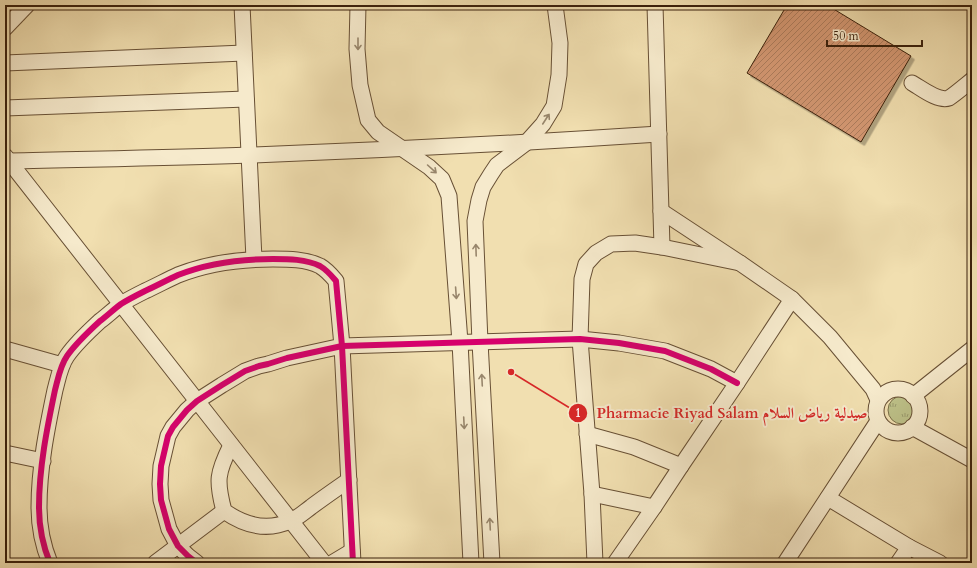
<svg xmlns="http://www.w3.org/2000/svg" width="977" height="568" font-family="Cardo,Amiri,serif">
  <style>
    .park { fill: url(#park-tufts); stroke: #7c714a }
    .building { fill: url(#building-hatch); stroke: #3b210c; filter: url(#shadow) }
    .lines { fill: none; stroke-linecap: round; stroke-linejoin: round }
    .minor-casing { stroke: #685035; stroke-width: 17 }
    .minor { stroke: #f6eacc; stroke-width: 15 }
    .cycleway-casing { stroke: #f6eacc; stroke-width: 8 }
    .cycleway { stroke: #d6006c; stroke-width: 6 }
    .oneway { stroke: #98866c }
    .leader { fill: none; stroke: #d62828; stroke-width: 1.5 }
    .callout-dot { fill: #d62828; stroke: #f6eacc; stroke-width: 1.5 }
    .mark-label { font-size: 12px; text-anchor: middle; font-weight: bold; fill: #fff }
    .callout-label { font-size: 15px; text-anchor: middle; font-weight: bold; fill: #d62828; stroke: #f6eacc; stroke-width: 4; stroke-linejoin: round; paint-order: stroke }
  </style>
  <defs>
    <pattern id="park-tufts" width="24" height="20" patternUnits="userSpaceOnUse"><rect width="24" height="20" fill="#bdc189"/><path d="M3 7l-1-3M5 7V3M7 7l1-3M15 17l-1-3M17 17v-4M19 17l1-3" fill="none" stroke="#9b9c6e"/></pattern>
    <pattern id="building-hatch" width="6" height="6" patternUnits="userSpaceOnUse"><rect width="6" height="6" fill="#d39772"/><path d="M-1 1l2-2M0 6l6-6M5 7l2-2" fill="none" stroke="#ac7b5c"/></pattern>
    <filter id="shadow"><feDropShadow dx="3.5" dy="3.5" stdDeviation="0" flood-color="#0004"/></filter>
  </defs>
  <rect width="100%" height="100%" fill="#f1dfb0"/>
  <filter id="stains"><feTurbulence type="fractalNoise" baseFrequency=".005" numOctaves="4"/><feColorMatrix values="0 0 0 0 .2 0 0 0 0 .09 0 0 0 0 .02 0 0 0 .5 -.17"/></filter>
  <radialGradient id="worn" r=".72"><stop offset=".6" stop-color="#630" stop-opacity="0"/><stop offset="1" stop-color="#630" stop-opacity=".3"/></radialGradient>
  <!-- park -->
  <circle class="park" cx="902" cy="410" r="14"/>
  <!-- building -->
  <path class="building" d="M787,5H827L911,56L861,142L747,73Z"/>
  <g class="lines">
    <!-- minor casing -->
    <g class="minor-casing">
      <g id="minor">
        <path d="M242,5L254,259"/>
        <path d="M358,5L357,49L360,85L368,120L378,132L429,167L442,179L449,196L460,342L471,563"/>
        <path d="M655,5L662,247"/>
        <path d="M5,28L27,5"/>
        <path d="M5,63L244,53"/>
        <path d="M912,83C921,88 938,102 949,98C954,95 967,84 972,80"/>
        <path d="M5,108L246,99"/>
        <path d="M5,156L324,563"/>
        <path d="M9,161C89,159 170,158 251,155C387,150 523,143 659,134"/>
        <path d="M661,211L740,263L792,299L830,337L873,389L878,400"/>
        <path d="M5,349L62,365"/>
        <circle cx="898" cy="411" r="22"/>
        <path d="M913,396L972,349"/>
        <path d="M912,427L972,460"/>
        <path d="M587,434L634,447L681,466"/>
        <path d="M231,445C217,473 216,481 224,511C244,525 266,532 290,521C298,518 304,512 311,507C323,498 336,489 349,480"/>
        <path d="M5,453L43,461"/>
        <path d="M592,494L654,507"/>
        <path d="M828,498L909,547L940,563"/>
        <path d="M50,563C43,546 39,526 39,507C39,468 47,428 55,390C58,379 60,366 67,356C76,343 88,332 100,321C107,316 114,309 121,304C129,299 137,295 145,291C156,286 167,280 178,275C208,263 241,259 273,259C288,259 306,259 320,266C327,270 331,275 336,281L342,346L353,563"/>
        <path d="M155,563L224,511"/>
        <path d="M197,563L188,556L178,546L169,529L161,500L160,484L161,466L168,436L173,427L187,410L197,401L222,385L245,371L259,366L268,364L287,358L342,346L580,339L619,343L665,351L711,369L737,383"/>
        <path d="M332,563L352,551"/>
        <path d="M492,563L480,342L475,221L479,200L483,187L491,174L497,165L526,143L543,124L554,106L559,75L560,43L555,5"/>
        <path d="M595,563L592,494L580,339L582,279L586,264L596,253L611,244L635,243L662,247L740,263"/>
        <path d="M615,563L654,507L681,466L737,383L792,299"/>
        <path d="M785,563L878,421"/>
        <path d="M898,563L909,547"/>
      </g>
    </g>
    <!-- minor -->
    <use href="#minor" class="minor"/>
    <!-- cycleway casing -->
    <g class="cycleway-casing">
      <g id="cycleway">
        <path d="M50,563C43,546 39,526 39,507C39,468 47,428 55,390C58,379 60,366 67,356C76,343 88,332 100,321C107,316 114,309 121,304C129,299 137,295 145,291C156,286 167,280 178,275C208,263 241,259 273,259C288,259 306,259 320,266C327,270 331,275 336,281L342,346L353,563"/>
        <path d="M197,563L188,556L178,546L169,529L161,500L160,484L161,466L168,436L173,427L187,410L197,401L222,385L245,371L259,366L268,364L287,358L342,346L580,339L619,343L665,351L711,369L737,383"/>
      </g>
    </g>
    <!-- cycleway -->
    <use href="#cycleway" class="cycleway"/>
  </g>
  <!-- one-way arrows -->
  <defs><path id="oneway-shaft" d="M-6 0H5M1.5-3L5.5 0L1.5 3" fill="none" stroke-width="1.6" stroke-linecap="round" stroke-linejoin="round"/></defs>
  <g class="oneway">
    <use href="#oneway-shaft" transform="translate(358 44) rotate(90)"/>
    <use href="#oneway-shaft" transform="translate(546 119) rotate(-57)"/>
    <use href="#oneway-shaft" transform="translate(432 169) rotate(42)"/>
    <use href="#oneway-shaft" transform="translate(476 250) rotate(-92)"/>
    <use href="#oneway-shaft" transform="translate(456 293) rotate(86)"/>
    <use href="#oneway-shaft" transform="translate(482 380) rotate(-93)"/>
    <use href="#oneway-shaft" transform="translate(464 423) rotate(87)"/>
    <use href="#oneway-shaft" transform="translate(490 524) rotate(-93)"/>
  </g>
  <!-- callouts -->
  <path class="leader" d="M511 372L578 413"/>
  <g class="callout-dot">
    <circle cx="511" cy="372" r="4"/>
    <circle cx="578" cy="413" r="10"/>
  </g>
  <g class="mark-label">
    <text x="578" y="417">1</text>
  </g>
  <g class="callout-label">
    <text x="732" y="418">Pharmacie Riyad Salam صيدلية رياض السلام</text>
  </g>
  <!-- margin -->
  <rect width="977" height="568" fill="none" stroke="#f1dfb0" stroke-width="20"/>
  <rect x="6" y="6" width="965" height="556" fill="none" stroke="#3b210c" stroke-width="2"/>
  <rect x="10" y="10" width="957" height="548" fill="none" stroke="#3b210c"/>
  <!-- scale -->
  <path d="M827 40v6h95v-6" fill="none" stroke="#3b210c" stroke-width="2"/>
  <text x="833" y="40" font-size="12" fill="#3b210c" stroke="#f6eacc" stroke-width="3" paint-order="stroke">50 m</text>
  <rect width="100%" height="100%" filter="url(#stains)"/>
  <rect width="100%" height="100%" fill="url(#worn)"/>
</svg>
